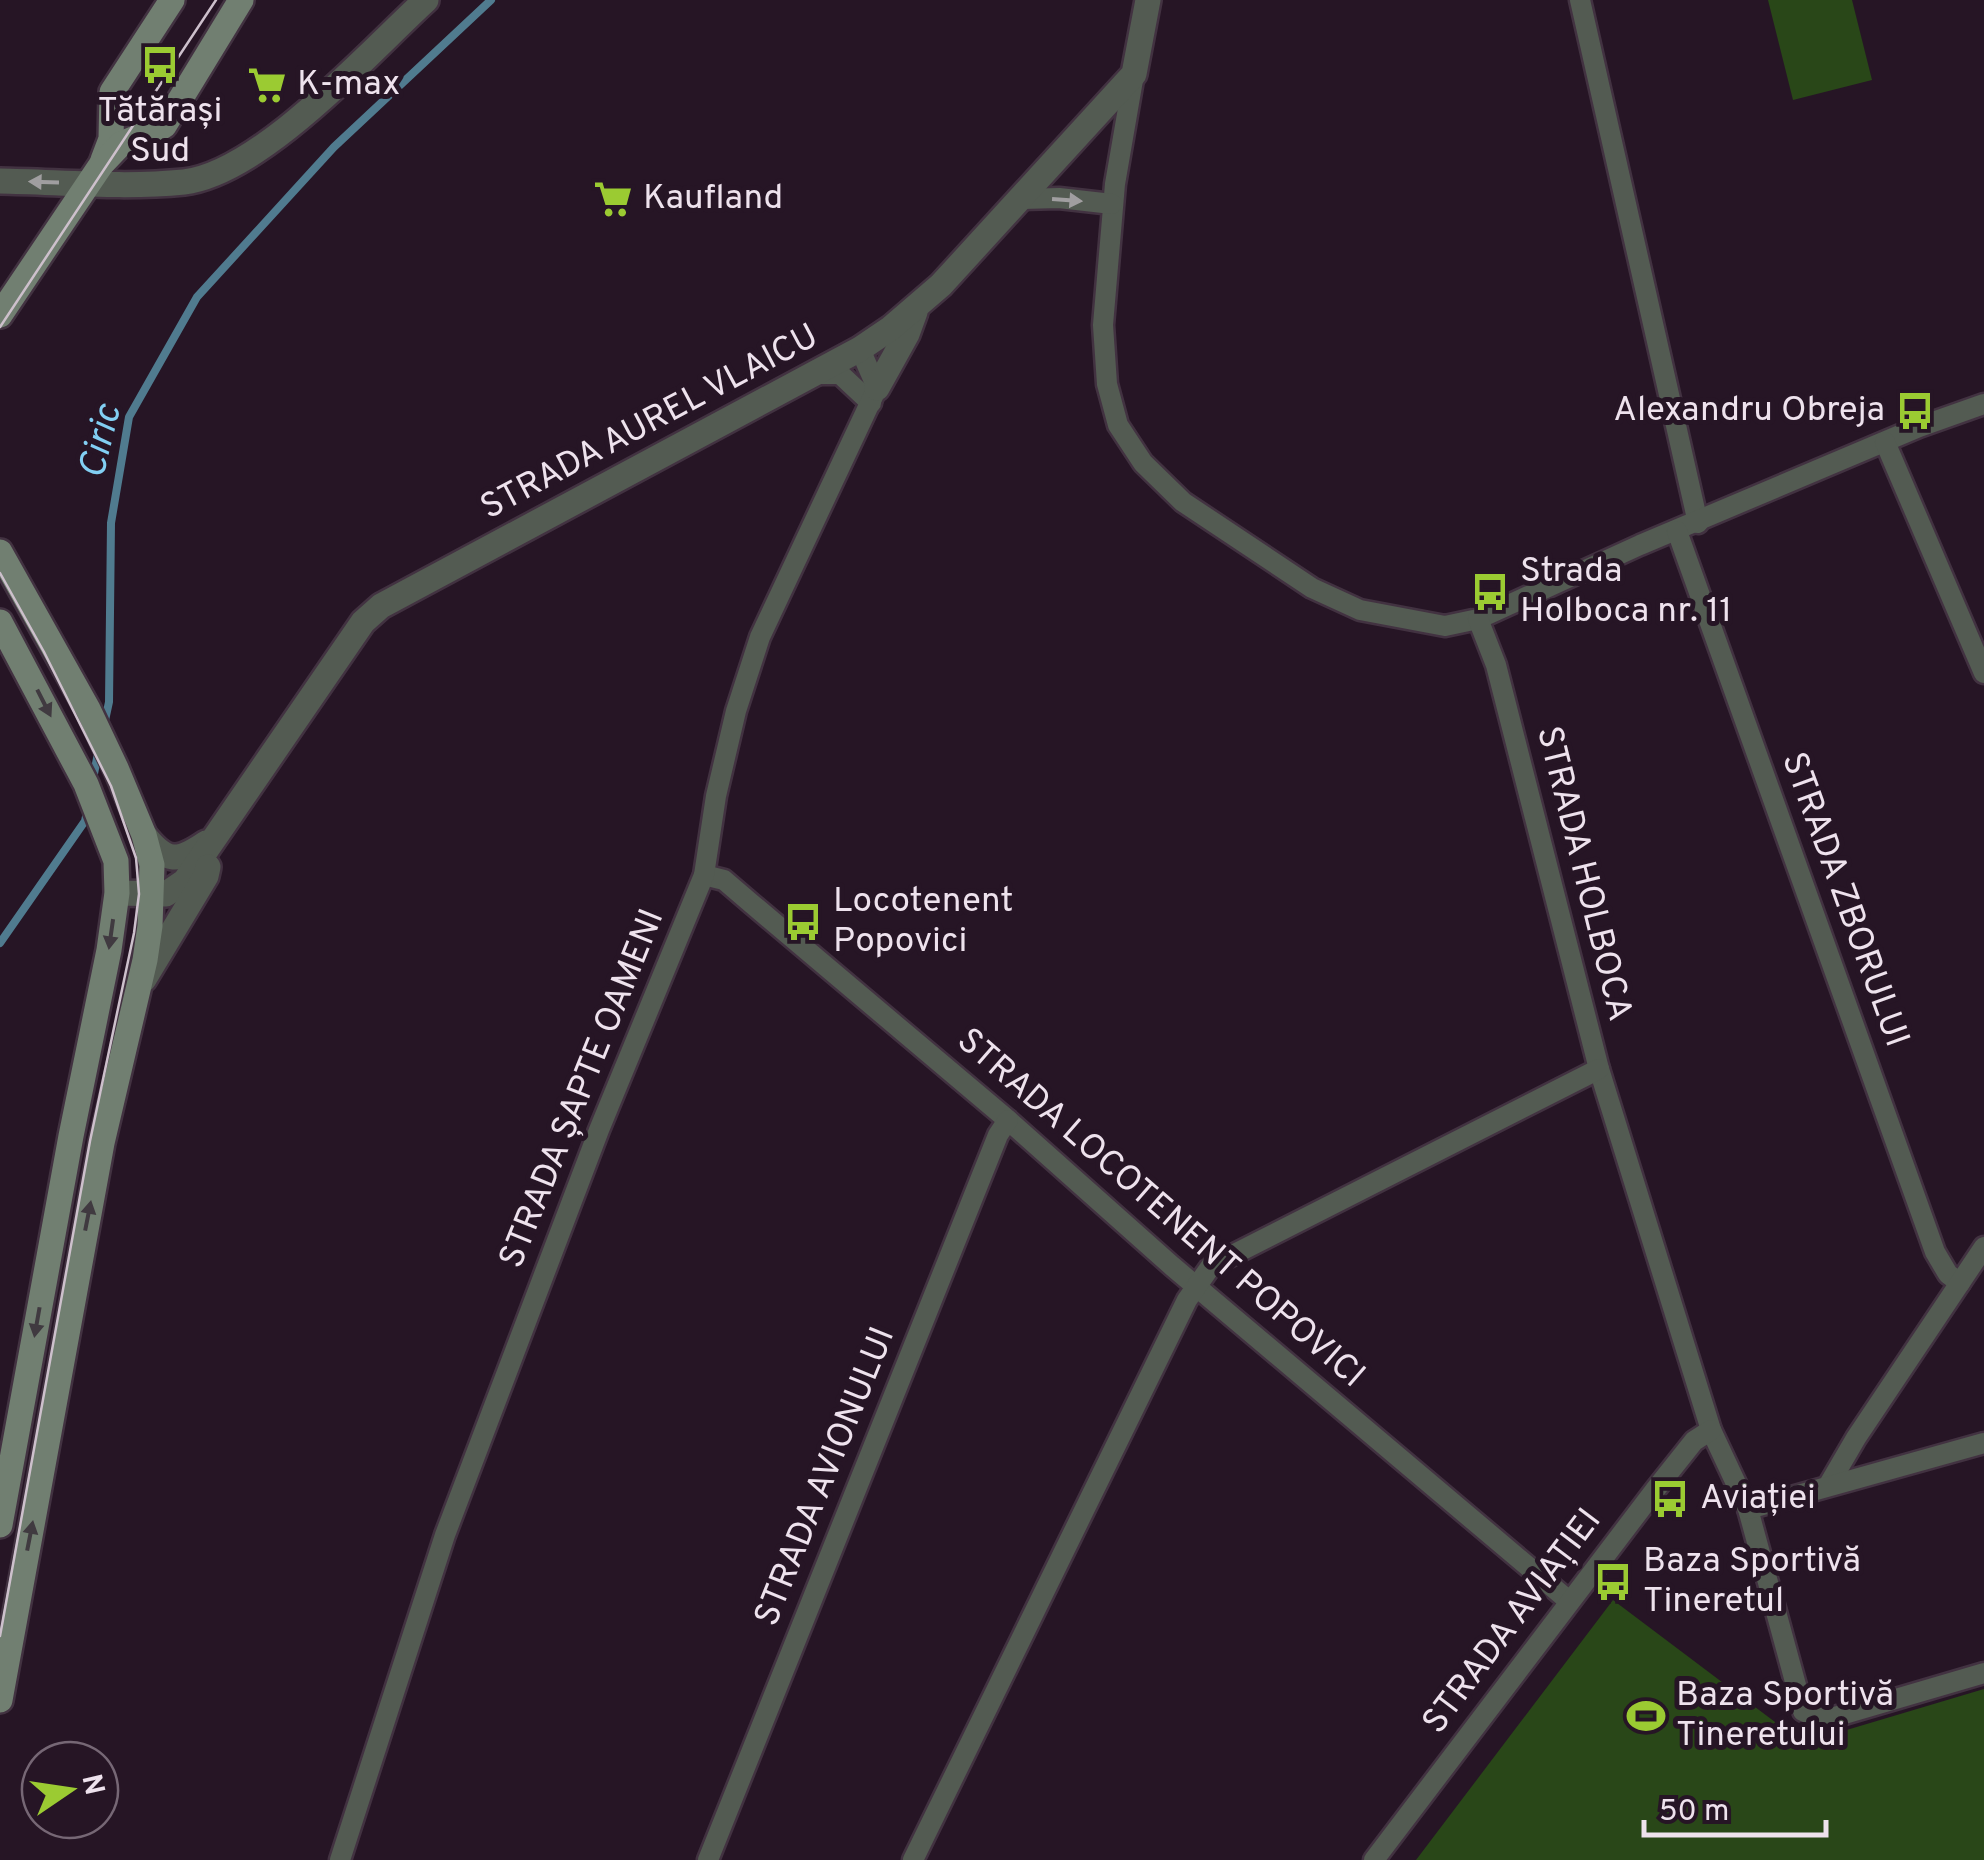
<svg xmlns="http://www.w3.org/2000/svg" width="1984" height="1860" font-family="Overpass,sans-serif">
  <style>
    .grass { fill: #294718 }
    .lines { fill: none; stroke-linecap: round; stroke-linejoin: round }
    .stream { stroke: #507b8f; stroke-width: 8 }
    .minor-casing { stroke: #423241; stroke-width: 25 }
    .tertiary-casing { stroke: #423241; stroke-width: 30 }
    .secondary-casing { stroke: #423241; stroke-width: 30 }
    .minor { stroke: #535b52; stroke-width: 20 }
    .tertiary { stroke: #535b52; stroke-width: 25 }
    .secondary { stroke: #717f71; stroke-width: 25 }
    .tram { stroke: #cdc0cc; stroke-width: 2.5 }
    .oneway { fill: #a09ea0 }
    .oneway2 { fill: #403a40 }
    .labels { text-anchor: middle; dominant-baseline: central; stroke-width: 10; stroke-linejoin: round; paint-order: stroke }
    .poi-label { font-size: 35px; fill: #eee2ed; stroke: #261525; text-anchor: start }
    .street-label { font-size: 35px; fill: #eee2ed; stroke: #261525 }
    .water-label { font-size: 38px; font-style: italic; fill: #82cff3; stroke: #261525 }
  </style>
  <rect width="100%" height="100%" fill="#261525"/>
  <!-- grass -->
  <g class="grass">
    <path d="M1768,0H1852L1872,80L1793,100Z"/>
    <path d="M1613,1600L1803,1743L1984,1689V1860H1416Z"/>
  </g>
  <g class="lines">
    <!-- stream -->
    <g class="stream">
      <path d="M104,725L109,702L111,523L129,417L197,297L334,147L491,0"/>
      <path d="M93,779L99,748"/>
      <path d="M0,943L85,821L88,807"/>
    </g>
    <!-- minor casing -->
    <g class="minor-casing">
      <g id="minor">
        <path d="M1580,0L1698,523"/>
        <path d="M1134,74L1115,184L1103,325L1107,384L1118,425L1143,463L1183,502L1312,588L1360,610L1445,626L1478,619L1640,545L1919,427L1984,404"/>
        <path d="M1022,199L1059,198L1112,204"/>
        <path d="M816,374H840L871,403"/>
        <path d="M1885,442L1984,673"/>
        <path d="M1677,531L1935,1252L1948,1274L1960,1283"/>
        <path d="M1478,619L1496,665L1599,1069L1711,1430L1748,1509L1803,1711L1824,1720L1984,1673"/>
        <path d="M704,875L724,880L752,904L1008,1120L1172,1266L1569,1601"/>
        <path d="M1828,1486L1856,1438L1984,1247"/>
        <path d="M1748,1509L1984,1443"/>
        <path d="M340,1860L445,1535L599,1130L704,875L716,796L736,711L760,637L877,388L860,349"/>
        <path d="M708,1860L998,1135L1008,1120"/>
        <path d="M913,1860L1187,1300L1211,1266L1599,1069"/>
        <path d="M1374,1860L1655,1490L1694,1441L1711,1430"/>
      </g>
    </g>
    <!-- tertiary casing -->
    <g class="tertiary-casing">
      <g id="tertiary">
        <path d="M0,181C61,182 123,188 184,182C261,173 368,53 426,0"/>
        <path d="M877,388L907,334L915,312"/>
        <path d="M144,835C167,864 178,862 206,843"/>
        <path d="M117,893L166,894L185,881L363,622L381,606L860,349L891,328L941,285L1134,74L1148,0"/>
        <path d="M144,979L206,876L208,867"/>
      </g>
    </g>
    <!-- secondary casing -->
    <g class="secondary-casing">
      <g id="secondary">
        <path d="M103,160L111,139L112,92L172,0"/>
        <path d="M0,315L101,165L121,144L164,126L241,0"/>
        <path d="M0,552L88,709L116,768L144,835L152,865L150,926L145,960L102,1143L0,1700"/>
        <path d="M0,622L86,784L116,861L117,893L109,950L71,1136L0,1525"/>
      </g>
    </g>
    <!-- minor -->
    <use href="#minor" class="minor"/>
    <!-- tertiary -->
    <use href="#tertiary" class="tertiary"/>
    <!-- secondary -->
    <use href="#secondary" class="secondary"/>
    <!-- tram -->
    <g class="tram">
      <path d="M0,327L216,0"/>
      <path d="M0,573L44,652L111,786L136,858L139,894L134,933L90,1141L0,1636"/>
    </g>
  </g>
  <!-- one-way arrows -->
  <defs><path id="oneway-solid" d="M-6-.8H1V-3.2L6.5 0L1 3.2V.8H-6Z" transform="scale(2.5)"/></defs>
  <g class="oneway">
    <use href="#oneway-solid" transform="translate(44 182) rotate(-178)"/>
    <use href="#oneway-solid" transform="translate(1067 200) rotate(4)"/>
  </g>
  <g class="oneway2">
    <use href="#oneway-solid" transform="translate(44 703) rotate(63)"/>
    <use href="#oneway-solid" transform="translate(111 934) rotate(98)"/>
    <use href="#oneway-solid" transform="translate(88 1216) rotate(-79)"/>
    <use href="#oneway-solid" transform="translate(37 1322) rotate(100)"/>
    <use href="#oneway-solid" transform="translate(30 1536) rotate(-79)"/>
  </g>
  <!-- icons -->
  <defs>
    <g id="bus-bare" transform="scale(3)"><path d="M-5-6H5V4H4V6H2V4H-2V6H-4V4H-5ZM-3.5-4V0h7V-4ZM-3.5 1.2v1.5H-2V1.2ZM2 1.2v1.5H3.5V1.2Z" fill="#9bcb32" stroke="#261525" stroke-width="2.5" paint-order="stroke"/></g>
    <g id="supermarket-bare" transform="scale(3)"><path d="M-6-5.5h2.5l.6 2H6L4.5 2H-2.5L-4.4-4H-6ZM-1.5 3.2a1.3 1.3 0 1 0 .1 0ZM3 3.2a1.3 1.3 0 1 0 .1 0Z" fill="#9bcb32" stroke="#261525" stroke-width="2.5" paint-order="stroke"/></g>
    <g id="stadium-bare" transform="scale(3)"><path d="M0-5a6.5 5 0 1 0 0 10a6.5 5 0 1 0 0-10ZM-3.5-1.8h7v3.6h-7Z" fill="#9bcb32" stroke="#261525" stroke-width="2.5" paint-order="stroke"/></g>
  </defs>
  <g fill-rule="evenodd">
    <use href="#bus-bare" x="160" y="65"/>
    <use href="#supermarket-bare" x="267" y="85"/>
    <use href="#supermarket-bare" x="613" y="199"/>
    <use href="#bus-bare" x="1915" y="411"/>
    <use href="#bus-bare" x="1490" y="592"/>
    <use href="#bus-bare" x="803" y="922"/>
    <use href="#bus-bare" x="1670" y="1499"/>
    <use href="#bus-bare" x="1613" y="1582"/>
    <use href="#stadium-bare" x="1646" y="1716"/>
  </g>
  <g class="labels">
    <!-- poi labels -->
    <g class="poi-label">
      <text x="297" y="85">K-max</text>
      <text x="160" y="112" text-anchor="middle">Tătărași<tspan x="160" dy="40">Sud</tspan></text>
      <text x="643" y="199">Kaufland</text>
      <text x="1885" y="411" text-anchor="end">Alexandru Obreja</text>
      <text x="1520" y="572">Strada<tspan x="1520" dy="40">Holboca nr. 11</tspan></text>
      <text x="833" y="902">Locotenent<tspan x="833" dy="40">Popovici</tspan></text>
      <text x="1700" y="1499">Aviației</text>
      <text x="1643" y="1562">Baza Sportivă<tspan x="1643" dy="40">Tineretul</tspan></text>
      <text x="1676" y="1696">Baza Sportivă<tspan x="1676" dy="40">Tineretului</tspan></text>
    </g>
    <!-- street labels -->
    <g class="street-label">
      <text transform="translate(650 423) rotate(-28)">STRADA AUREL VLAICU</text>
      <text transform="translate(1583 874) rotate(76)">STRADA HOLBOCA</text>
      <text transform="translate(1844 900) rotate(70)">STRADA ZBORULUI</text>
      <text transform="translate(583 1089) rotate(-68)">STRADA ȘAPTE OAMENI</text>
      <text transform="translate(1160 1209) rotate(41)">STRADA LOCOTENENT POPOVICI</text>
      <text transform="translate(826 1477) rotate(-68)">STRADA AVIONULUI</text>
      <text transform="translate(1513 1622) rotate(-53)">STRADA AVIAȚIEI</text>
    </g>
    <!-- water labels -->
    <g class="water-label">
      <text transform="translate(102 442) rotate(-76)">Ciric</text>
    </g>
  </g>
  <!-- north arrow -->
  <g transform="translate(70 1790) rotate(77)"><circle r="48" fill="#261525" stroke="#766775" stroke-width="2.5"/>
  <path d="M0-8L18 38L0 25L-18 38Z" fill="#9bcb32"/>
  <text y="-15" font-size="28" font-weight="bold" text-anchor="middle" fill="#eee2ed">N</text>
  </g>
  <!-- scale -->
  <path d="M1644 1820v15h182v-15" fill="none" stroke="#eee2ed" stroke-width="5"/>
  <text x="1659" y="1820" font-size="30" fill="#eee2ed" stroke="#261525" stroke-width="8" paint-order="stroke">50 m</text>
</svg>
